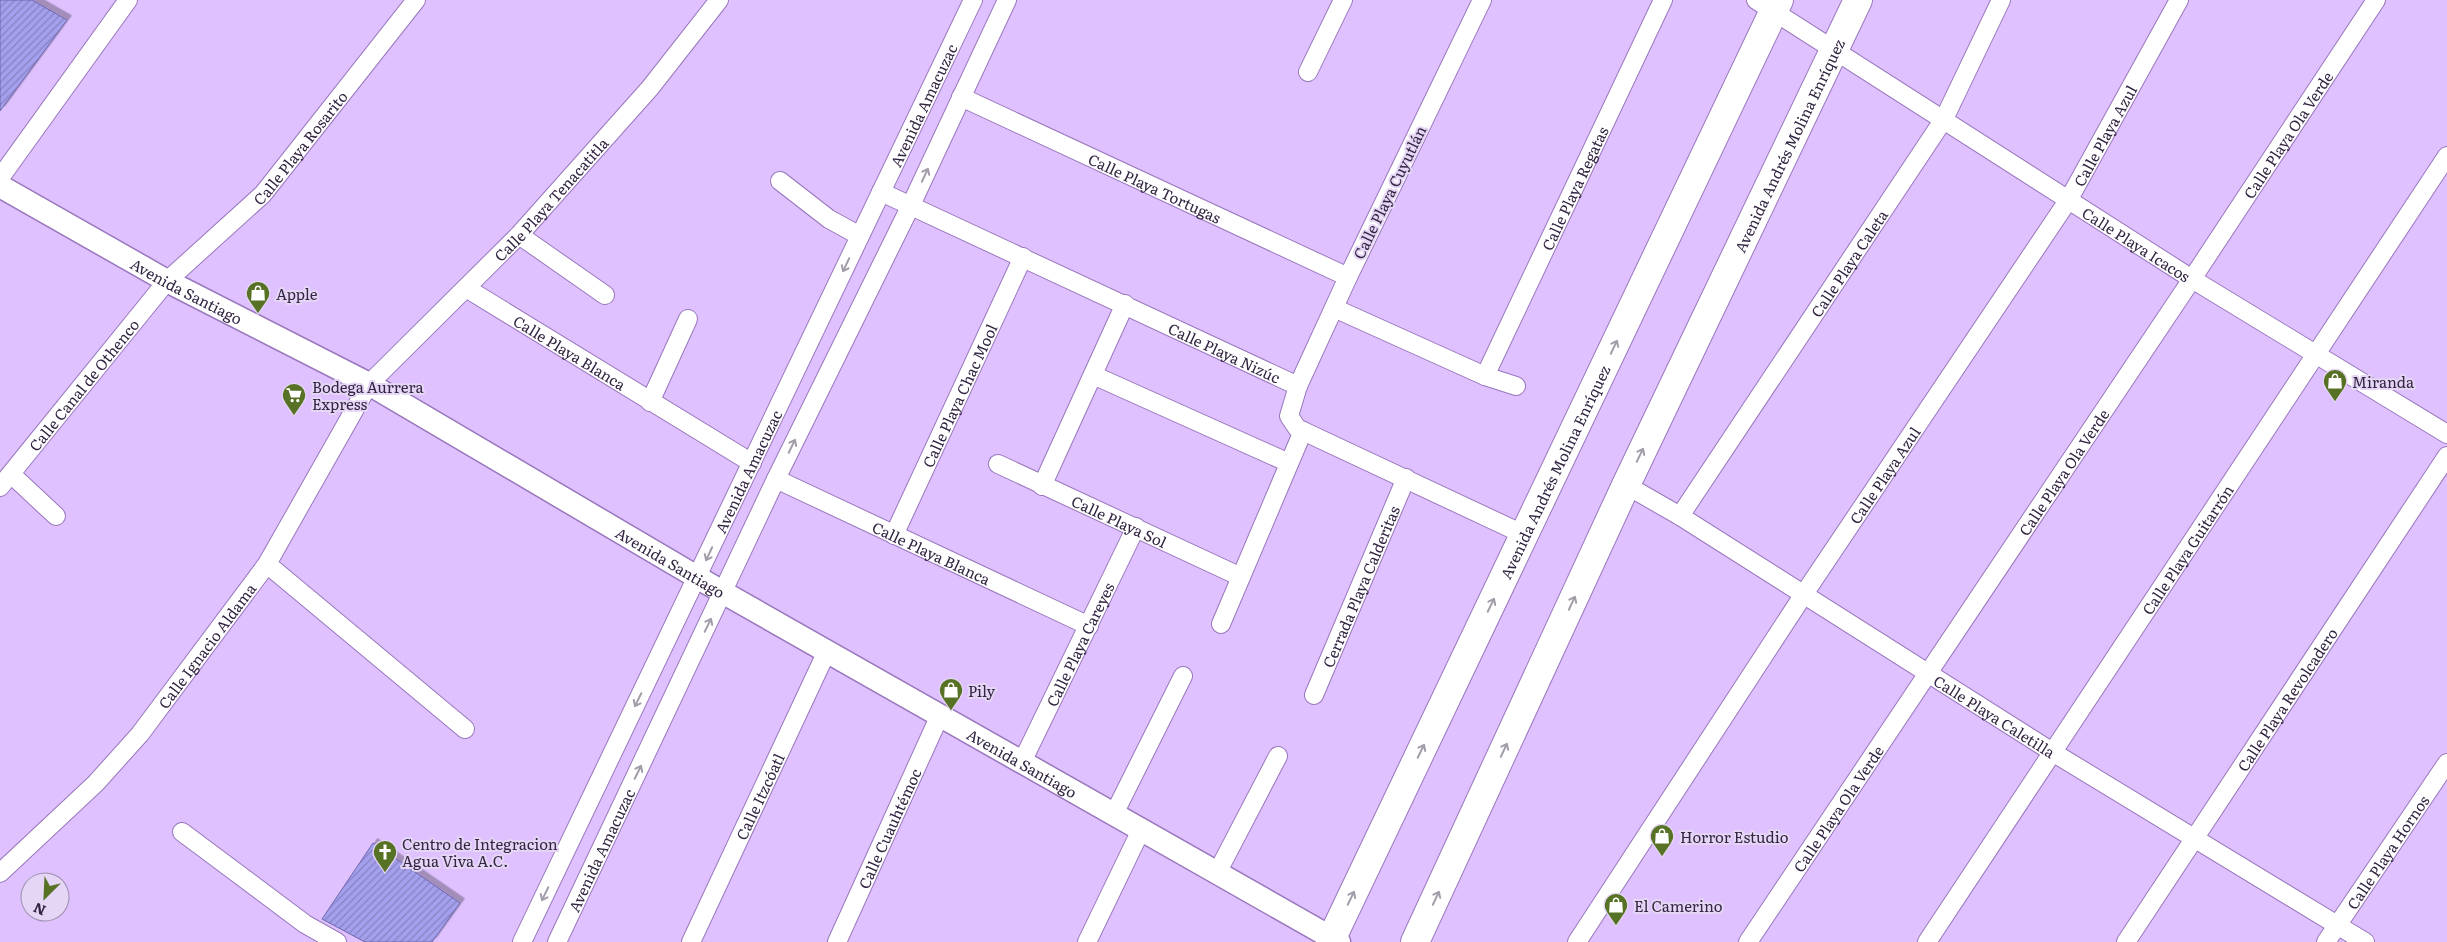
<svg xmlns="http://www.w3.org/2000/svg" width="2447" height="942" font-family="Literata,serif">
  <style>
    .building { fill: url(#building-hatch); stroke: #6c66ae; filter: url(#shadow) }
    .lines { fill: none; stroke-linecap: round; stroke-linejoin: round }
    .minor-casing { stroke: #9977bd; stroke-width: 20 }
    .tertiary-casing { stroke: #9977bd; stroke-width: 25 }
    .primary-casing { stroke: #9977bd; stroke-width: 30 }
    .minor { stroke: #fff; stroke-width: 18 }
    .tertiary { stroke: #fff; stroke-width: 22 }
    .primary { stroke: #fff; stroke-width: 28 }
    .oneway { stroke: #a39daa }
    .labels { text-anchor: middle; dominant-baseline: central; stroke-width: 4; stroke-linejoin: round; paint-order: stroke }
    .street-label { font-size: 15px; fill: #332542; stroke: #e4d6f4 }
    .poi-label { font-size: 15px; fill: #332542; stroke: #e4d6f4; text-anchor: start }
  </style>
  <defs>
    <pattern id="building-hatch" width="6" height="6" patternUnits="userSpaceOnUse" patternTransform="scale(1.25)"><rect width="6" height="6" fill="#a4a0ed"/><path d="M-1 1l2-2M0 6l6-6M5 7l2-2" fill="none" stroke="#8682c2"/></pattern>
    <filter id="shadow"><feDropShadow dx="4.5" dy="-4.5" stdDeviation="0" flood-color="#0004"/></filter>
  </defs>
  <rect width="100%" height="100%" fill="#dec1fe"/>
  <!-- building -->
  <g class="building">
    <path d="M0,0H32L67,20L0,111Z"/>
    <path d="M373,843L460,903L432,942H365L322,919Z"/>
  </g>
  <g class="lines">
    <!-- minor casing -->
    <g class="minor-casing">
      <g id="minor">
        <path d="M1482,0L1348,277L1298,386L1289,416L1297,428L1303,431L1525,535"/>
        <path id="s1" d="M1756,0L2192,279L2447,434"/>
        <path d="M1308,72L1343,0"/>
        <path id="s2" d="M961,97L1348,277"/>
        <path d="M0,178L128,0"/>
        <path d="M780,181L829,219L860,236"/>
        <path id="s3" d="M881,192L1298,386"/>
        <path d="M519,235L605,295"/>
        <path id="s4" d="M466,288L752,463"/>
        <path d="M1334,308L1485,376L1516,386"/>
        <path d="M1093,375L1289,463"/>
        <path id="s5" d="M1485,376L1663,0"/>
        <path d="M650,402L688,319"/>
        <path id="s6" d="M998,464L1241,577"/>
        <path d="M11,474L56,516"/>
        <path id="s7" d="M776,479L1089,626"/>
        <path id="s8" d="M1626,485L1680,516L2054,753L2365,942"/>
        <path d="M1042,486L1125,304"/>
        <path id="s9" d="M0,487L167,281L263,194L416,0"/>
        <path id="s10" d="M1680,516L1944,119L2001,0"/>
        <path id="s11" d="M894,535L1023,257"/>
        <path d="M267,564L465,729"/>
        <path d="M1221,624L1303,431"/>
        <path id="s12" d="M1314,695L1406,478"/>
        <path id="s13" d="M1022,762L1136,527"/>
        <path d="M1114,814L1183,676"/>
        <path d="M182,832L305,924L337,942"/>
        <path id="s14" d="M0,873L96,783L140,734L267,564L369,384L519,235L650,88L719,0"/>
        <path d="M1217,873L1278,756"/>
        <path id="s15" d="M522,942L973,0"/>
        <path id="s16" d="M557,942L776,479L911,205L1007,0"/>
        <path id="s17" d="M691,942L827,651"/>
        <path id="s18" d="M837,942L940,715"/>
        <path d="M1087,942L1141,830"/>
        <path id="s19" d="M1577,942L1804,594L2069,199L2179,0"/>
        <path id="s20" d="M1748,942L2192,279L2376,0"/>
        <path id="s21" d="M1927,942L2447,156"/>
        <path id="s22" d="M2126,942L2447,456"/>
        <path id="s23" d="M2326,942L2447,763"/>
      </g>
    </g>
    <!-- tertiary casing -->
    <g class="tertiary-casing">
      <g id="tertiary">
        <path id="s24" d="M0,186L167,281L369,384L724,593L1339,942"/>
      </g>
    </g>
    <!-- primary casing -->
    <g class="primary-casing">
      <g id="primary">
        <path id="s25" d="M1330,942L1779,0"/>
        <path id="s26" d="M1415,942L1626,485L1858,0"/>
      </g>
    </g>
    <!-- minor -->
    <use href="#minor" class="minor"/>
    <!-- tertiary -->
    <use href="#tertiary" class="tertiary"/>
    <!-- primary -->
    <use href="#primary" class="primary"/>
  </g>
  <!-- one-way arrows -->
  <defs><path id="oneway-shaft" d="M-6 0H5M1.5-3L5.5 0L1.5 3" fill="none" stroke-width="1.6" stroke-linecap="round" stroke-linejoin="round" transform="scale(1.25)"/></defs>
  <g class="oneway">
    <use href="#oneway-shaft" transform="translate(925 175) rotate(-65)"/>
    <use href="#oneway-shaft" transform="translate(846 265) rotate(115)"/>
    <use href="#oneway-shaft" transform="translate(1614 347) rotate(-65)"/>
    <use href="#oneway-shaft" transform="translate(792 446) rotate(-64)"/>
    <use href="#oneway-shaft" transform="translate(1640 455) rotate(-64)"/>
    <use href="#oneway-shaft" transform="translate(709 554) rotate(115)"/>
    <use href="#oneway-shaft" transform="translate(1572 603) rotate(-65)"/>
    <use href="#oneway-shaft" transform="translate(1491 605) rotate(-64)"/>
    <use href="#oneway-shaft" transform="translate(708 625) rotate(-64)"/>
    <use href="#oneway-shaft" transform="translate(638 700) rotate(116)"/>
    <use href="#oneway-shaft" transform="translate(1504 750) rotate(-65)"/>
    <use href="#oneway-shaft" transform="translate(1421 751) rotate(-64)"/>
    <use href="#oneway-shaft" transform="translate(638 772) rotate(-64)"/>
    <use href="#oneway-shaft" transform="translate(545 894) rotate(116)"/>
    <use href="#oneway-shaft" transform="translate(1351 898) rotate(-64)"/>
    <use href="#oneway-shaft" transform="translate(1436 898) rotate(-65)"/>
  </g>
  <!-- icons -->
  <defs>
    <g id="shop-pin" transform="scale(1.25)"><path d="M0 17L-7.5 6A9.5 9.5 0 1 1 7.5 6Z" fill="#587225" stroke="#e4d6f4"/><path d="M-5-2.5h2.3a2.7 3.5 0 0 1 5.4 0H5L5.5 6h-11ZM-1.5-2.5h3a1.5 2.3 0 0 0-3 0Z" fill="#fff"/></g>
    <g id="supermarket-pin" transform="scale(1.25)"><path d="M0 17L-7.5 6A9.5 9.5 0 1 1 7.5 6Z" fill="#587225" stroke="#e4d6f4"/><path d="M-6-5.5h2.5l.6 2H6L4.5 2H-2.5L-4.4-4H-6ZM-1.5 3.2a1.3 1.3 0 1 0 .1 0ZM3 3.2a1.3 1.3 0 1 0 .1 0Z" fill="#fff"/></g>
    <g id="church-pin" transform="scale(1.25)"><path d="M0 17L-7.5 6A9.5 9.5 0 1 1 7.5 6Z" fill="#587225" stroke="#e4d6f4"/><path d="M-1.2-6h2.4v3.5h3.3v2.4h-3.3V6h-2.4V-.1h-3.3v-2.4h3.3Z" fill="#fff"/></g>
  </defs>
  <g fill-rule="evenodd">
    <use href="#shop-pin" x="258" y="293"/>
    <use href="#shop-pin" x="2335" y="381"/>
    <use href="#supermarket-pin" x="294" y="395"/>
    <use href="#shop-pin" x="951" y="690"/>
    <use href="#shop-pin" x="1662" y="836"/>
    <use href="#church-pin" x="385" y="852"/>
    <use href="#shop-pin" x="1616" y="905"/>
  </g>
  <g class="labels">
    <!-- street labels -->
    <g class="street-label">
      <text stroke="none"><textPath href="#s15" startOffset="928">Avenida Amacuzac</textPath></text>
      <text stroke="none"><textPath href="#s19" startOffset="964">Calle Playa Azul</textPath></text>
      <text stroke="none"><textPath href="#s20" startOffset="971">Calle Playa Ola Verde</textPath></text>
      <text stroke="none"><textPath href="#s26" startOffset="880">Avenida Andrés Molina Enríquez</textPath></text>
      <text stroke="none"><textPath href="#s9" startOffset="454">Calle Playa Rosarito</textPath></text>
      <text stroke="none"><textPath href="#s2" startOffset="214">Calle Playa Tortugas</textPath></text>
      <text stroke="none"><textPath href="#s5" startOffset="208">Calle Playa Regatas</textPath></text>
      <text transform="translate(1389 192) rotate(-64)">Calle Playa Cuyutlán</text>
      <text stroke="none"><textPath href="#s14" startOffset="876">Calle Playa Tenacatitla</textPath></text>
      <text stroke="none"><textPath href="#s1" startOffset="452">Calle Playa Icacos</textPath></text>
      <text stroke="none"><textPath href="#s10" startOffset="304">Calle Playa Caleta</textPath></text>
      <text stroke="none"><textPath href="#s24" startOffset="214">Avenida Santiago</textPath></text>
      <text stroke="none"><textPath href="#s3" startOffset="379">Calle Playa Nizúc</textPath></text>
      <text stroke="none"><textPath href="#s4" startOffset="122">Calle Playa Blanca</textPath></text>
      <text stroke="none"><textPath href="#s9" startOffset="132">Calle Canal de Othenco</textPath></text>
      <text stroke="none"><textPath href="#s11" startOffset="154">Calle Playa Chac Mool</textPath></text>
      <text stroke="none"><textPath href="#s15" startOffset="522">Avenida Amacuzac</textPath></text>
      <text stroke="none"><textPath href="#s25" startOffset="521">Avenida Andrés Molina Enríquez</textPath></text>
      <text stroke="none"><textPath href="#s20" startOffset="566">Calle Playa Ola Verde</textPath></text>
      <text stroke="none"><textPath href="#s19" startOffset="559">Calle Playa Azul</textPath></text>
      <text stroke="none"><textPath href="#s6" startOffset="134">Calle Playa Sol</textPath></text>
      <text stroke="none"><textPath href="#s21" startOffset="471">Calle Playa Guitarrón</textPath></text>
      <text stroke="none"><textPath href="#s7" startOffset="172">Calle Playa Blanca</textPath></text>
      <text stroke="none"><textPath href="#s24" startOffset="769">Avenida Santiago</textPath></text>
      <text stroke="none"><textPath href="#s12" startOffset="118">Cerrada Playa Calderitas</textPath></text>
      <text stroke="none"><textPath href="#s14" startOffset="308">Calle Ignacio Aldama</textPath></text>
      <text stroke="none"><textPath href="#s13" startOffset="131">Calle Playa Careyes</textPath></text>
      <text stroke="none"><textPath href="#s22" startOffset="291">Calle Playa Revolcadero</textPath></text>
      <text stroke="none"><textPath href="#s8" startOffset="435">Calle Playa Caletilla</textPath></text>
      <text stroke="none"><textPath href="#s24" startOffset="1174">Avenida Santiago</textPath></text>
      <text stroke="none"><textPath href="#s17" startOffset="161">Calle Itzcóatl</textPath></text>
      <text stroke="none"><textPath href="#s20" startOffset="161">Calle Playa Ola Verde</textPath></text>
      <text stroke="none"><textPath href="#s18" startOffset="125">Calle Cuauhtémoc</textPath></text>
      <text stroke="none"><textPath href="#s16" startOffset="102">Avenida Amacuzac</textPath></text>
      <text stroke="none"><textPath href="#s23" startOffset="109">Calle Playa Hornos</textPath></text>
    </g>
    <!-- poi labels -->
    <g class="poi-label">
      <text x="276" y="293">Apple</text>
      <text x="2352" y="381">Miranda</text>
      <text x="312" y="386">Bodega Aurrera<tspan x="312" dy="17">Express</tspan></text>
      <text x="968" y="690">Pily</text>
      <text x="1680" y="836">Horror Estudio</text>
      <text x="402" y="843">Centro de Integracion<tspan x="402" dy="17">Agua Viva A.C.</tspan></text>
      <text x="1634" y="905">El Camerino</text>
    </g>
  </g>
  <!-- north arrow -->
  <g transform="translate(45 897) rotate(204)"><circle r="24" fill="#e4d6f4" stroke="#9d8fad"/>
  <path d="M0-4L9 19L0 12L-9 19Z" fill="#587225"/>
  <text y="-8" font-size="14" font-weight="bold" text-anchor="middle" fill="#332542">N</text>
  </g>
</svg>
